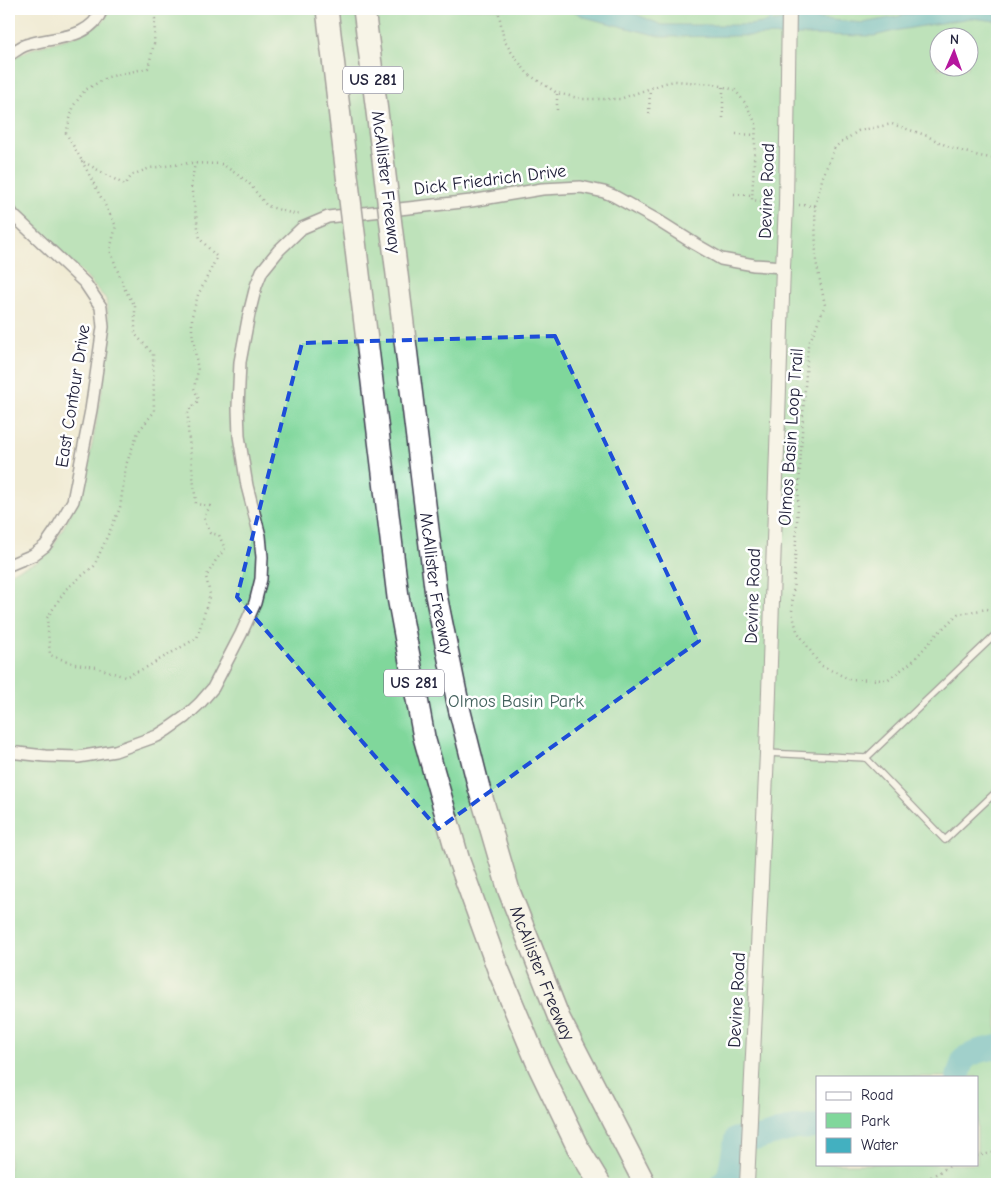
<svg xmlns="http://www.w3.org/2000/svg" width="1006" height="1193" font-family="'Comic Neue',sans-serif">
  <style>
    .green { fill: #80d79b; stroke: #517c6b; fill-rule: evenodd }
    .water { fill: #43b0c0; stroke: #32697e }
    .lines { fill: none; stroke-linecap: round; stroke-linejoin: round }
    .stream { stroke: #43b0c0; stroke-width: 4 }
    .river { stroke: #43b0c0; stroke-width: 24 }
    .service-casing { stroke: #414052; stroke-width: 8 }
    .minor-casing { stroke: #414052; stroke-width: 14 }
    .tertiary-casing { stroke: #414052; stroke-width: 16 }
    .motorway-casing { stroke: #414052; stroke-width: 24 }
    .path { stroke: #414052; stroke-width: 2.5; stroke-dasharray: 1 4; stroke-linecap: butt }
    .service { stroke: #fff; stroke-width: 5.5 }
    .minor { stroke: #fff; stroke-width: 11 }
    .tertiary { stroke: #fff; stroke-width: 14 }
    .motorway { stroke: #fff; stroke-width: 21 }
    .motorway-bridge-casing { stroke: #414052; stroke-width: 24; stroke-linecap: butt }
    .motorway-bridge { stroke: #fff; stroke-width: 21 }
    .marked { fill: none; stroke: #1d4ed8; stroke-width: 4; stroke-dasharray: 10 6; stroke-linejoin: round }
    .labels { text-anchor: middle; dominant-baseline: central; stroke-width: 5; stroke-linejoin: round; paint-order: stroke }
    .shield { fill: #fff; stroke: #646476; stroke-width: 1 }
    .shield-label { font-size: 16px; font-weight: bold; fill: #22223b }
    .street-label { font-size: 18px; fill: #22223b; stroke: #fff }
    .park-label { font-size: 18px; fill: #43615d; stroke: #fff }
  </style>
  <rect width="100%" height="100%" fill="#fff"/>
  <filter id="ink" filterUnits="userSpaceOnUse"><feTurbulence type="fractalNoise" baseFrequency=".02" numOctaves="2"/><feDisplacementMap in="SourceGraphic" scale="10" xChannelSelector="R" yChannelSelector="G"/><feConvolveMatrix kernelMatrix="1 2 1 2 8 2 1 2 1" color-interpolation-filters="sRGB"/></filter>
  <filter id="wash" filterUnits="userSpaceOnUse"><feTurbulence type="fractalNoise" baseFrequency=".0096" numOctaves="4" result="noise"/><feDisplacementMap in="SourceGraphic" scale="20" xChannelSelector="R" yChannelSelector="G"/><feGaussianBlur stdDeviation="1.12" result="paint"/><feColorMatrix in="noise" values="0 0 0 0 0 0 0 0 0 0 0 0 0 0 0 0 0 1.4 0 .05"/><feComposite in="paint" operator="in"/></filter>
  <g filter="url(#wash)">
    <rect width="100%" height="100%" fill="#f0ebd4"/>
    <!-- green -->
    <path class="green" d="M109,9H997V1184H9V573L37,562L52,549L75,505L81,493L92,445L103,383L109,325L106,299L86,277L35,227L9,198V60L31,49L80,35L104,21ZM938,38H968V68H938ZM817,1077H977V1164H817Z"/>
    <!-- water -->
    <path class="water" d="M570,9H623L662,25H750L801,17L863,23L937,9H997V21L970,18L899,30L874,36L801,35L663,37L584,17Z"/>
    <g class="lines">
      <!-- stream -->
      <path class="stream" d="M767,9L772,26"/>
      <!-- river -->
      <g class="river">
        <path d="M958,1077L964,1058L979,1051L997,1047"/>
        <path d="M758,1138L794,1128L817,1127"/>
        <path d="M721,1184L729,1176L736,1139"/>
      </g>
    </g>
  </g>
  <g filter="url(#ink)">
    <g class="lines">
      <!-- service casing -->
      <g class="service-casing">
        <g id="service">
          <path d="M767,753L866,758L945,840L997,791"/>
          <path d="M866,758L997,633"/>
        </g>
      </g>
      <!-- minor casing -->
      <g class="minor-casing">
        <g id="minor">
          <path d="M9,55C14,52 20,47 26,45C53,36 90,41 102,9"/>
          <path d="M9,209L13,215L85,283L101,307L103,327L91,410L73,501L56,530L45,546L33,555L9,565"/>
          <path d="M9,752L45,756L78,757L115,751L157,736L168,729L185,717L200,703L213,688L241,634L255,603L261,579L262,557L260,536L247,486L239,436L238,407L240,362L249,314L256,286L262,271L279,250L302,228L328,217L471,201L542,189L581,187L604,192L614,196L657,220L695,244L721,259L754,265L783,267"/>
        </g>
      </g>
      <!-- tertiary casing -->
      <g class="tertiary-casing">
        <path id="tertiary" d="M747,1184L767,753L783,267L786,205L789,9"/>
      </g>
      <!-- motorway casing -->
      <g class="motorway-casing">
        <g id="motorway">
          <path d="M327,9L344,150"/>
          <path d="M364,9L382,151"/>
        </g>
      </g>
      <!-- path -->
      <g class="path">
        <path d="M151,9L155,19L154,44L148,68L108,77L85,90L74,105L66,133L82,161L125,185L132,175L150,168L189,163L222,164L248,182L267,206L294,214L302,215"/>
        <path d="M498,9L504,40L512,53L528,74L557,93L582,99H620L665,83L675,81L714,84L735,90L746,104L756,124L752,200L774,203"/>
        <path d="M557,110V93"/>
        <path d="M649,114L650,89"/>
        <path d="M723,118V87"/>
        <path d="M736,134L756,135"/>
        <path d="M997,159L979,156L951,148L925,135L892,124L858,131L835,147L823,176L815,206L816,261L825,305L808,346L803,414L792,612L797,631L820,665L849,679L887,680L912,662L936,635L958,614L987,609L997,611"/>
        <path d="M82,161L116,226L110,250L124,288L135,306V334L153,354L154,412L138,432L126,465L120,508L94,566L66,589L47,618L50,655L75,664L96,667L125,677L147,667L197,638L210,594L206,577L216,560L225,549L219,535L210,533L204,518L210,506L196,504L188,430V411L199,400L194,388L198,371L192,331V316L198,295L217,257L200,239L191,186L195,163"/>
        <path d="M734,194L752,195"/>
        <path d="M799,205L815,206"/>
        <path d="M977,1156L997,1152"/>
        <path d="M924,1184L929,1178L953,1164"/>
      </g>
      <!-- service -->
      <use href="#service" class="service"/>
      <!-- minor -->
      <use href="#minor" class="minor"/>
      <!-- tertiary -->
      <use href="#tertiary" class="tertiary"/>
      <!-- motorway -->
      <use href="#motorway" class="motorway"/>
      <!-- motorway-bridge casing -->
      <g class="motorway-bridge-casing">
        <g id="motorway-bridge">
          <path d="M344,150L398,597L424,737L459,861L498,969L539,1067L577,1146L600,1184"/>
          <path id="s1" d="M382,151L436,595L459,708L479,788L509,891L559,1018L645,1184"/>
        </g>
      </g>
      <!-- motorway-bridge -->
      <use href="#motorway-bridge" class="motorway-bridge"/>
    </g>
  </g>
  <!-- marked area -->
  <path d="M0 0H1006V1193H0ZM555,336L699,641L438,829L237,597L302,343Z" fill="#f0ebd4" fill-opacity=".55" fill-rule="evenodd"/>
  <path class="marked" d="M555,336L699,641L438,829L237,597L302,343Z"/>
  <g class="labels">
    <!-- shield labels -->
    <g class="shield">
      <rect x="343" y="66.5" width="60" height="27" rx="4"/>
      <rect x="384" y="669.5" width="60" height="27" rx="4"/>
    </g>
    <g class="shield-label">
      <text x="373" y="80">US 281</text>
      <text x="414" y="683">US 281</text>
    </g>
    <!-- street labels -->
    <g class="street-label">
      <text transform="translate(490 180) rotate(-7)">Dick Friedrich Drive</text>
      <text transform="translate(386 182) rotate(83)">McAllister Freeway</text>
      <text transform="translate(767 191) rotate(-88)">Devine Road</text>
      <text transform="translate(73 396) rotate(-81)">East Contour Drive</text>
      <text transform="translate(791 437) rotate(-86)">Olmos Basin Loop Trail</text>
      <text stroke="none"><textPath href="#s1" startOffset="436">McAllister Freeway</textPath></text>
      <text transform="translate(753 596) rotate(-88)">Devine Road</text>
      <text stroke="none"><textPath href="#s1" startOffset="841">McAllister Freeway</textPath></text>
      <text transform="translate(737 1000) rotate(-87)">Devine Road</text>
    </g>
    <!-- park labels -->
    <g class="park-label">
      <text x="516" y="701">Olmos Basin Park</text>
    </g>
  </g>
  <!-- margin -->
  <rect width="1006" height="1193" fill="none" stroke="#fff" stroke-width="30"/>
  <!-- legend -->
  <rect x="816" y="1076" width="162" height="90" fill="#ffffff" stroke="#a7a7b1"/>
  <rect x="826" y="1092" width="25" height="8" fill="#ffffff" stroke="#a7a7b1"/>
  <text x="861" y="1100" font-size="15" fill="#22223b">Road</text>
  <rect x="826" y="1113" width="25" height="15" fill="#80d79b" stroke="#a7a7b1"/>
  <text x="861" y="1126" font-size="15" fill="#22223b">Park</text>
  <rect x="826" y="1138" width="25" height="15" fill="#43b0c0" stroke="#a7a7b1"/>
  <text x="861" y="1150" font-size="15" fill="#22223b">Water</text>
  <!-- north arrow -->
  <g transform="translate(954 52) rotate(2)"><circle r="24" fill="#ffffff" stroke="#a7a7b1"/>
  <path d="M0-4L9 19L0 12L-9 19Z" fill="#b5179e"/>
  <text y="-8" font-size="14" font-weight="bold" text-anchor="middle" fill="#22223b">N</text>
  </g>
</svg>
